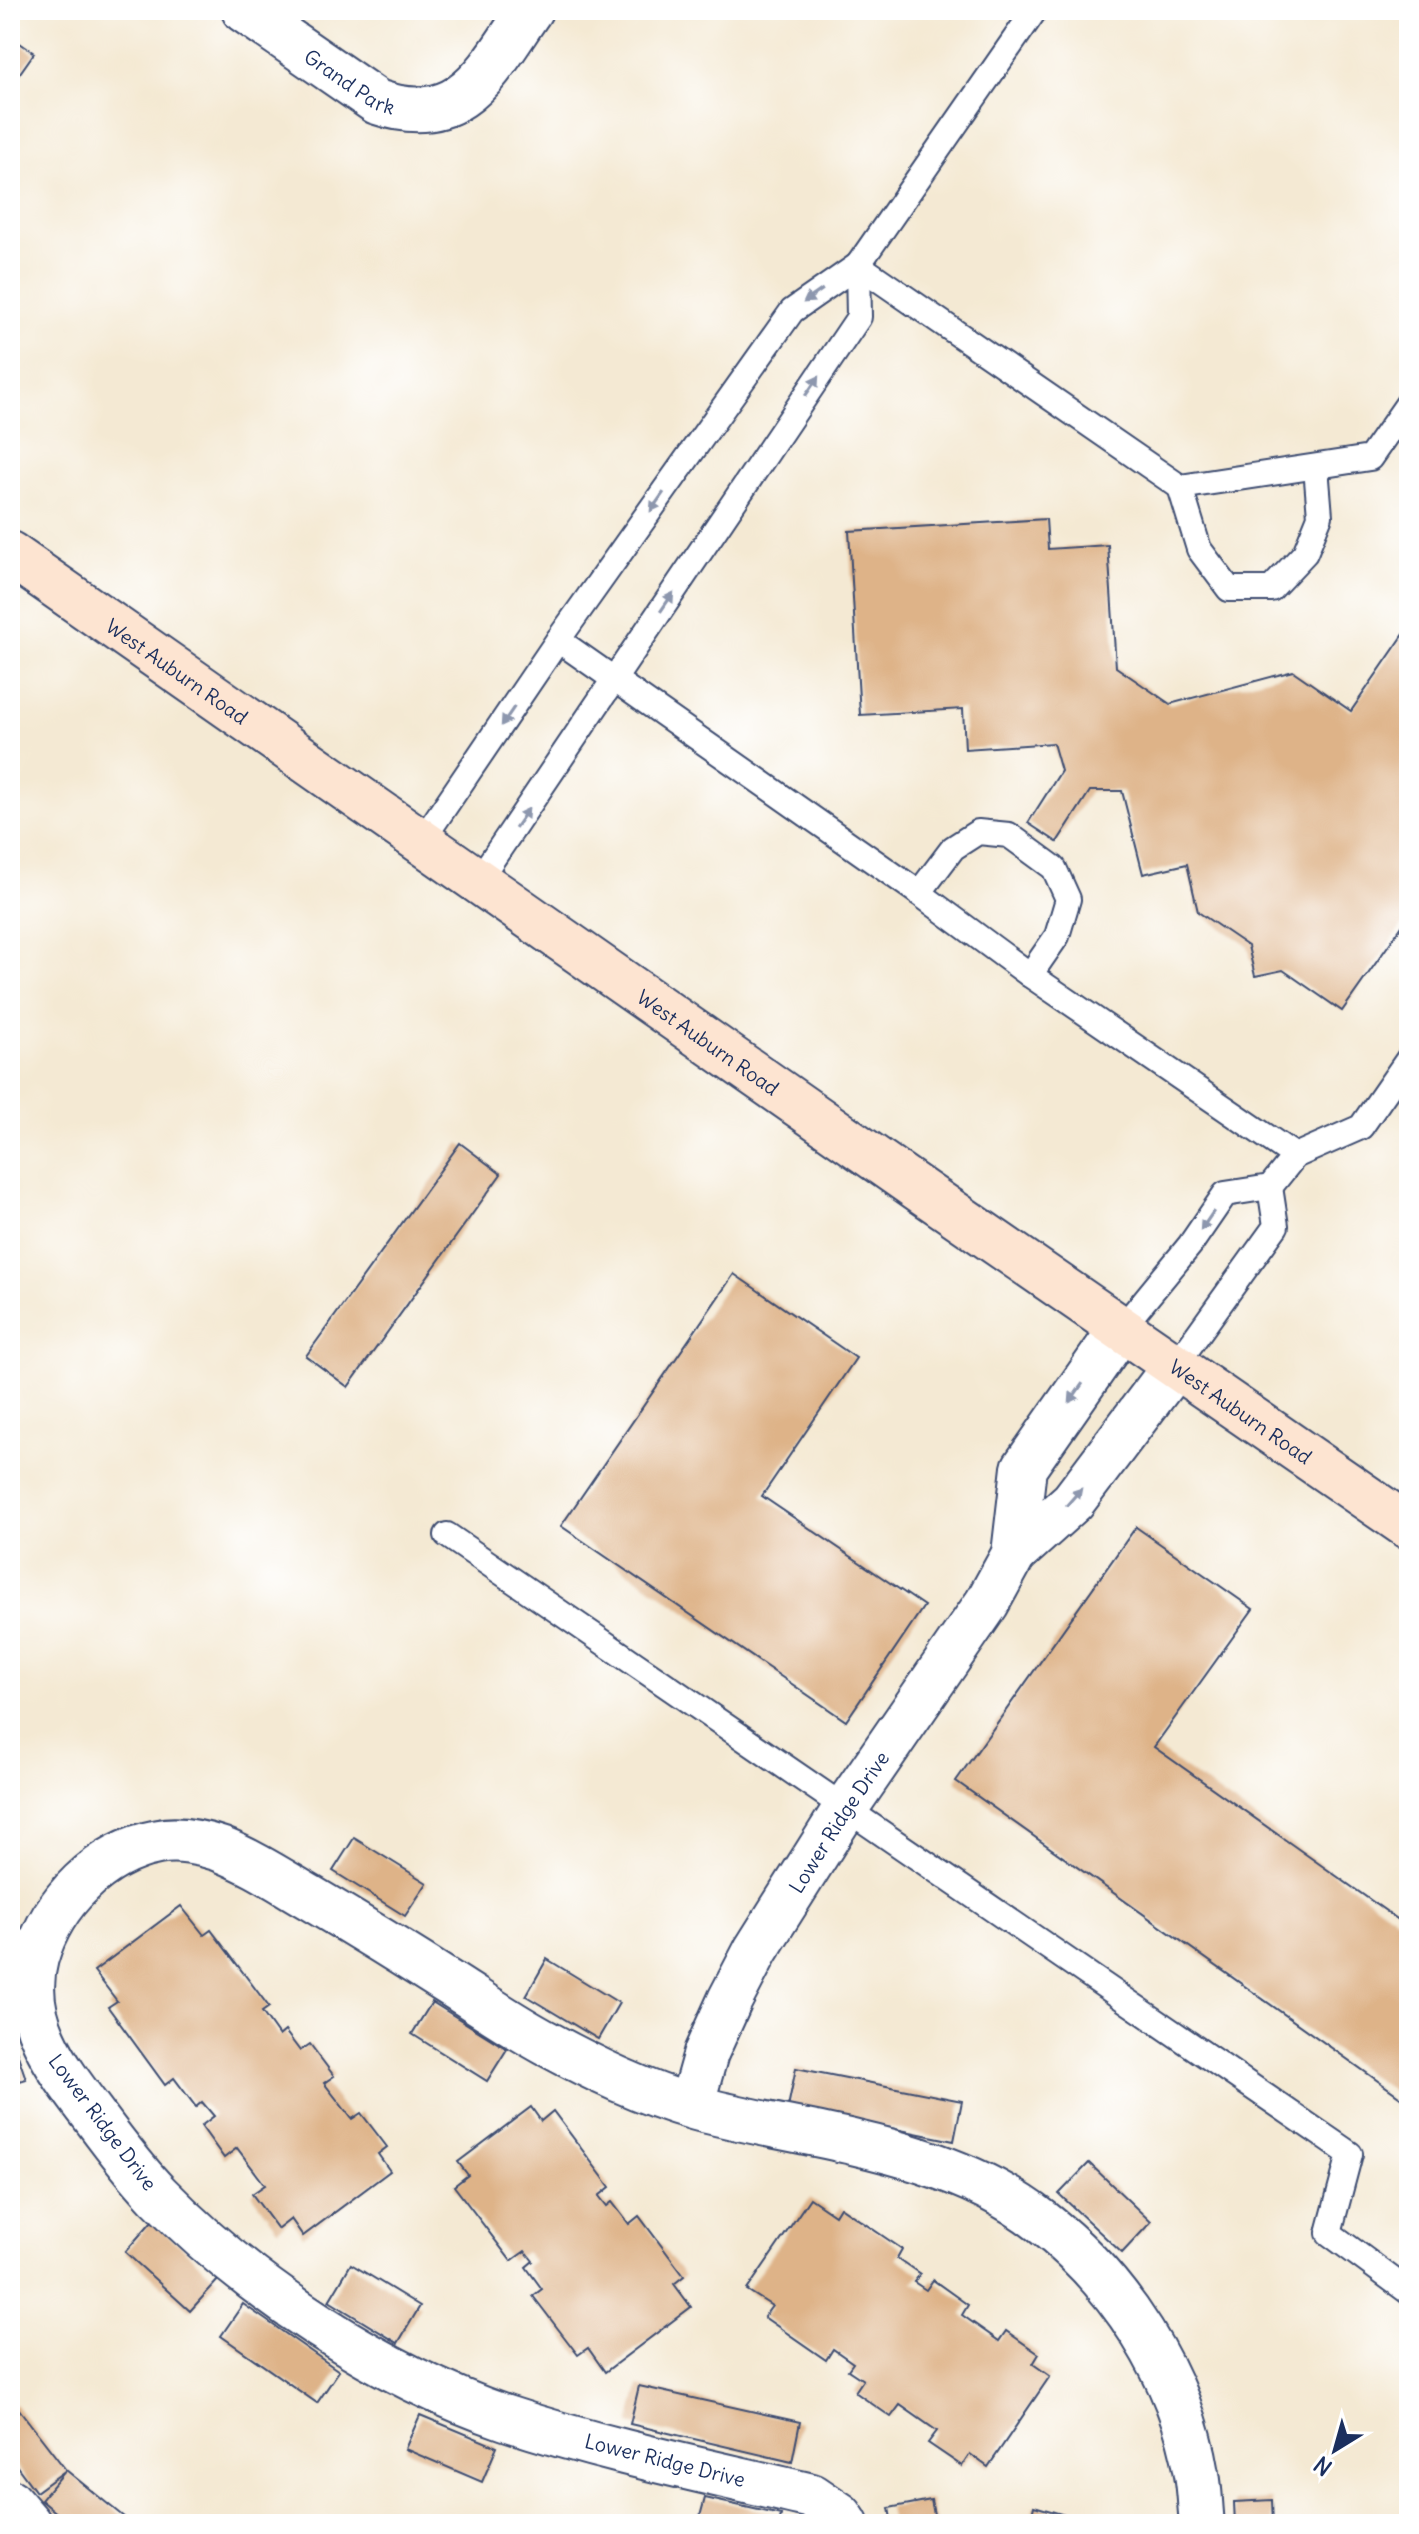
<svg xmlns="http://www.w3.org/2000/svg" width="1419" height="2534" font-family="Delius,sans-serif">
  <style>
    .building { fill: #deb388 }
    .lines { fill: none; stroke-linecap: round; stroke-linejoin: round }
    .lane-casing { stroke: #3c4b70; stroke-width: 28 }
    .street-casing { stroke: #3c4b70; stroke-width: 48 }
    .secondary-casing { stroke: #3c4b70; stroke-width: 48 }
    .lane { stroke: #fff; stroke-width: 24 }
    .street { stroke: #fff; stroke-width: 44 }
    .secondary { stroke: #fde4d1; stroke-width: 44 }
    .oneway { fill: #8d97ae }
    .labels { text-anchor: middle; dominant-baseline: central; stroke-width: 8; stroke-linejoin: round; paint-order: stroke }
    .street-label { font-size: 20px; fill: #1b2f5e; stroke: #fff }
  </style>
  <rect width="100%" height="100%" fill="#fff"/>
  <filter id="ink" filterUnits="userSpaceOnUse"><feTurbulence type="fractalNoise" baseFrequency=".0125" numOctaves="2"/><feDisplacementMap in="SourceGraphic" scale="16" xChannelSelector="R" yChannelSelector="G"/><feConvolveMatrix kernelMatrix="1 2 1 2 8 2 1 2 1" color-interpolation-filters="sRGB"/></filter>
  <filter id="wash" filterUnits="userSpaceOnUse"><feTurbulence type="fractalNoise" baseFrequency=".006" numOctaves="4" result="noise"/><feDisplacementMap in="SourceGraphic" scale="32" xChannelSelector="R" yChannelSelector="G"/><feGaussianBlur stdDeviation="1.8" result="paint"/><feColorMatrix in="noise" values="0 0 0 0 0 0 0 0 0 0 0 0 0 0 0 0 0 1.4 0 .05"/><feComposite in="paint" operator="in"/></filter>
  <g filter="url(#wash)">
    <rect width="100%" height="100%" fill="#f4e9d3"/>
    <g id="blocks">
      <!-- building -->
      <g class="building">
        <path d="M10,36L34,53L10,87Z"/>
        <path d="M1046,519L1048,549L1108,545L1116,667L1170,704L1293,671L1351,711L1409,627V916L1342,1011L1283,970L1255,976L1248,946L1198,912L1187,864L1143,874L1122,791H1090L1057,842L1028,823L1061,771L1053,743L965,749L963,709L860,715L849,531Z"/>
        <path d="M460,1143L501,1174L348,1387L306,1356Z"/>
        <path d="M734,1274L856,1358L762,1496L924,1606L846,1721L561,1526Z"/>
        <path d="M1136,1527L1253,1609L1154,1747L1403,1923L1409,1914V2103L956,1781Z"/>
        <path d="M354,1838L427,1883L405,1916L333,1871Z"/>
        <path d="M181,1906L204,1935L211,1930L269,2007L262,2012L279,2036L285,2031L300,2051L310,2044L334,2076L324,2083L352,2119L361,2113L387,2147L378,2154L390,2171L303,2236L291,2219L278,2229L252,2194L265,2185L237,2148L224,2158L201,2126L214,2116L202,2102L196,2107L174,2078L165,2085L108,2007L117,2001L94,1971Z"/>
        <path d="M547,1959L619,2003L598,2039L526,1996Z"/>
        <path d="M432,2002L507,2049L487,2081L412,2034Z"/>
        <path d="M10,2032L26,2079L10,2084Z"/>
        <path d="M796,2068L962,2101L954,2141L788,2107Z"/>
        <path d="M531,2107L541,2121L553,2111L610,2187L599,2196L607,2206L612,2202L629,2224L639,2216L684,2276L674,2284L691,2307L605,2372L588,2348L578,2355L533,2296L542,2289L526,2267L533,2261L525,2251L511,2261L454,2186L468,2175L458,2162Z"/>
        <path d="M1089,2163L1151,2222L1122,2253L1059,2194Z"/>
        <path d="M810,2198L835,2215L840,2207L902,2249L897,2258L920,2274L914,2282L926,2290L933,2280L968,2305L962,2315L999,2341L1006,2331L1039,2354L1033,2364L1050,2376L988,2467L970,2454L962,2466L928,2443L937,2431L900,2405L891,2417L855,2392L863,2380L848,2370L853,2363L833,2349L826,2360L764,2317L772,2306L747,2290Z"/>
        <path d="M152,2221L218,2280L190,2311L125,2252Z"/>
        <path d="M351,2264L420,2306L398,2343L329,2301Z"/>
        <path d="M243,2304L339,2371L317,2403L221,2336Z"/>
        <path d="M639,2386L800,2422L792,2462L630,2424Z"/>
        <path d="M15,2404L66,2470L36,2492L10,2457V2408Z"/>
        <path d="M420,2415L497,2447L482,2482L405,2449Z"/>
        <path d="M66,2470L130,2522L128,2524H70L41,2500Z"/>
        <path d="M705,2498L781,2515L779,2524H698Z"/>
        <path d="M931,2500L936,2524H892L889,2508Z"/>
        <path d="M1272,2500L1273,2524H1235L1234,2502Z"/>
        <path d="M1034,2506L1092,2523V2524H1010L1012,2518L1030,2523Z"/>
      </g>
    </g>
  </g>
  <g filter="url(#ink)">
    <use href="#blocks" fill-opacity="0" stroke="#3c4b70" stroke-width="2"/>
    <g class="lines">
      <!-- lane casing -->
      <g class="lane-casing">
        <g id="lane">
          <path d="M1035,10L858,265L1180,487L1370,458L1409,402"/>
          <path d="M1180,487L1199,549L1229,589H1271L1305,553L1320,516L1316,467"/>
          <path d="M558,640L919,893L1030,975L1295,1156"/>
          <path d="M421,842L558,640L792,311L858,265L859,317L477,882"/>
          <path d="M919,893L953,848L978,832L1009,835L1054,868L1068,899L1057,936L1030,975"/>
          <path d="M1121,1329L1190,1245L1225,1194L1270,1187L1295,1156L1361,1127L1409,1058"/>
          <path d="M1175,1366L1276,1226L1270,1187"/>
          <path d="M447,1535L1350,2154L1329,2233L1409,2292"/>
        </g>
      </g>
      <!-- street casing -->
      <g class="street-casing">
        <g id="street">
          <path id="s1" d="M244,10L377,102C463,131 488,70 530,10"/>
          <path d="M1121,1329L1024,1468L1014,1554L1073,1501L1175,1366"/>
          <path id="s2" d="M691,2106L706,2053L730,2000L756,1950L845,1809L987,1603L1014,1554"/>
          <path d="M10,2502L29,2524"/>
          <path d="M846,2524L840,2515L812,2496C710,2472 606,2451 506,2418C382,2376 250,2289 158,2195C135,2171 114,2143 94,2116C59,2070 19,2020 36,1958C52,1902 100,1853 158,1842C177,1838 202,1843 220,1849C251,1861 280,1880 309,1897C360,1927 410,1958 460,1990C488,2008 516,2027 546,2043C594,2069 643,2093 696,2108C811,2138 945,2146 1041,2221C1119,2281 1181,2376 1197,2474C1200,2490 1200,2507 1202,2524"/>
        </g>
      </g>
      <!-- secondary casing -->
      <g class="secondary-casing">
        <g id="secondary">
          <path id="s3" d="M10,554L923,1192L1409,1527"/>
        </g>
      </g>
      <!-- lane -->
      <use href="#lane" class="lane"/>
      <!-- street -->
      <use href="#street" class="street"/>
      <!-- secondary -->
      <use href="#secondary" class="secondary"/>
    </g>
    <!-- one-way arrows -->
    <defs><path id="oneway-solid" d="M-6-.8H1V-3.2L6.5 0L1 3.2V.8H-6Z" transform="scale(2)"/></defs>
    <g class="oneway">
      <use href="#oneway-solid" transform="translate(813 296) rotate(145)"/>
      <use href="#oneway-solid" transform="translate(812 386) rotate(-56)"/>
      <use href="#oneway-solid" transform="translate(657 502) rotate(125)"/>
      <use href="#oneway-solid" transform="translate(667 602) rotate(-56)"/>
      <use href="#oneway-solid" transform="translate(508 716) rotate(124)"/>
      <use href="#oneway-solid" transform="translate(522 818) rotate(-55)"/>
      <use href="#oneway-solid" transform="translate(1207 1221) rotate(124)"/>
      <use href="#oneway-solid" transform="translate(1076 1393) rotate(125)"/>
      <use href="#oneway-solid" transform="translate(1074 1497) rotate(-49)"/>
    </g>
  </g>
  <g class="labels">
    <!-- street labels -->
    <g class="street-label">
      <text stroke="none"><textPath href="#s1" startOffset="128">Grand Park</textPath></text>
      <text stroke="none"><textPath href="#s3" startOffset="204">West Auburn Road</textPath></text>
      <text stroke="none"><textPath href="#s3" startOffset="852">West Auburn Road</textPath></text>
      <text stroke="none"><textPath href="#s3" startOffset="1500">West Auburn Road</textPath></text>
      <text stroke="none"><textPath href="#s2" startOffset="322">Lower Ridge Drive</textPath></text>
      <text transform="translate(103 2122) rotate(53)">Lower Ridge Drive</text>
      <text transform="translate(665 2460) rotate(14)">Lower Ridge Drive</text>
    </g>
  </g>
  <!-- margin -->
  <rect width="1419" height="2534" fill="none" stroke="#fff" stroke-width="40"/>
  <!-- north arrow -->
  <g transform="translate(1335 2450) rotate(217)" stroke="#ffffff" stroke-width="6" paint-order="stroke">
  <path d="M0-6L14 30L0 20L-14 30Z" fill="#1b2f5e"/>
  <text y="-12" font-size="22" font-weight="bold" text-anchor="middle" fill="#1b2f5e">N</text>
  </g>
</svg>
